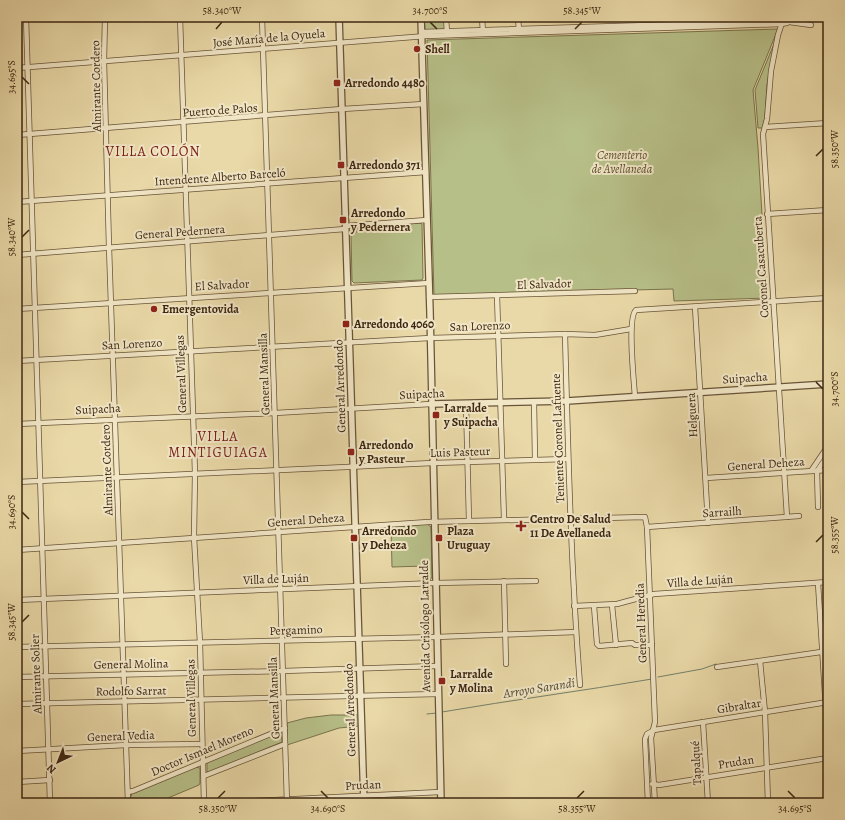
<svg xmlns="http://www.w3.org/2000/svg" width="845" height="820" font-family="Alegreya,serif">
  <style>
    .green { fill: #b7bf88; stroke: #7a734d }
    .lines { fill: none; stroke-linecap: round; stroke-linejoin: round }
    .stream { stroke: #74806a; stroke-width: 1 }
    .minor-casing { stroke: #685438; stroke-width: 6 }
    .tertiary-casing { stroke: #685438; stroke-width: 8 }
    .minor { stroke: #f1e6c6; stroke-width: 4.5 }
    .tertiary { stroke: #f1e6c6; stroke-width: 5.5 }
    .ticks { fill: none; stroke: #3d2712; stroke-width: 1.5 }
    .poi-dot { fill: #8f2418; stroke: #f1e6c6; stroke-width: 1.5 }
    .labels { text-anchor: middle; dominant-baseline: central; stroke-width: 4; stroke-linejoin: round; paint-order: stroke }
    .street-label { font-size: 12px; fill: #3d2712; stroke: #f1e6c6 }
    .poi-label { font-size: 12px; font-weight: bold; fill: #3d2712; stroke: #f1e6c6; text-anchor: start }
    .park-label { font-size: 12px; font-style: italic; fill: #5c4d30; stroke: #f1e6c6 }
    .water-label { font-size: 13px; font-style: italic; fill: #544c36; stroke: #f1e6c6 }
    .quarter-label { font-size: 14px; letter-spacing: 1px; fill: #7a1f14; stroke: #f1e6c6 }
    .neatline { fill: none; stroke: #3d2712; stroke-width: 1.5 }
    .ticks-label { font-size: 10px; text-anchor: middle; fill: #3d2712 }
  </style>
  <rect width="100%" height="100%" fill="#ead9a8"/>
  <filter id="stains"><feTurbulence type="fractalNoise" baseFrequency=".005" numOctaves="4"/><feColorMatrix values="0 0 0 0 .2 0 0 0 0 .09 0 0 0 0 .02 0 0 0 .5 -.17"/></filter>
  <radialGradient id="worn" r=".72"><stop offset=".6" stop-color="#630" stop-opacity="0"/><stop offset="1" stop-color="#630" stop-opacity=".3"/></radialGradient>
  <!-- green -->
  <g class="green">
    <path d="M424,17H444L445,29L425,30Z"/>
    <path d="M778,29L753,90L758,148L767,298L674,301L673,289L434,295L427,40Z"/>
    <path d="M776,39L767,84L765,117L763,128H758L755,90Z"/>
    <path d="M420,223L422,224L423,278L422,280L354,283L352,281L351,234L356,233L357,229Z"/>
    <path d="M427,524L431,527L432,577L430,580L426,579L425,566L392,567L391,527Z"/>
    <path d="M331,715H359V726L339,728L287,745V723L306,718Z"/>
    <path d="M281,732L282,742L209,772H207V762Z"/>
    <path d="M195,767L200,768V783L199,785L156,803H131L130,799L132,793Z"/>
  </g>
  <g class="lines">
    <!-- stream -->
    <g class="stream">
      <path d="M658,677L702,669L716,664"/>
      <path d="M442,712C512,700 582,691 652,679"/>
      <path d="M427,714L437,713"/>
    </g>
    <!-- minor casing -->
    <g class="minor-casing">
      <g id="minor">
        <path d="M26,17L50,803"/>
        <path d="M105,17L104,61L109,247L128,803"/>
        <path d="M180,17L195,473L194,537L200,643L204,803"/>
        <path d="M262,17L287,803"/>
        <path d="M446,17L447,33"/>
        <path d="M482,17L483,33"/>
        <path d="M518,17L519,31"/>
        <path d="M784,17L778,35L771,71L767,119L763,134L787,517"/>
        <path d="M422,32L782,21L811,25"/>
        <path d="M17,68L426,36L781,24L787,23"/>
        <path d="M765,127L828,123"/>
        <path d="M17,135L342,109L424,104"/>
        <path d="M17,202L426,172"/>
        <path d="M767,214L828,210"/>
        <path d="M345,226L427,220"/>
        <path d="M17,255L345,229"/>
        <path d="M497,295L504,519"/>
        <path d="M429,297L635,291"/>
        <path d="M695,307L708,523"/>
        <path d="M17,309L429,283"/>
        <path d="M565,334C568,451 571,568 580,685"/>
        <path d="M17,361L430,338L565,334L595,335L631,329"/>
        <path d="M635,397C634,382 627,317 636,310L828,298"/>
        <path d="M534,402L535,459"/>
        <path d="M466,403L469,521"/>
        <path d="M17,424L275,413L431,404"/>
        <path d="M811,471L828,446"/>
        <path d="M706,478L828,470"/>
        <path d="M17,482L433,463L568,459"/>
        <path d="M818,507L817,471L828,455"/>
        <path d="M647,527L799,516"/>
        <path d="M17,550L428,522L645,517L647,527L655,722L651,738L655,803"/>
        <path d="M504,581L506,664"/>
        <path d="M818,583L828,742"/>
        <path d="M17,600L435,583L536,581"/>
        <path d="M612,605L616,645"/>
        <path d="M574,606L617,604L654,594L828,582"/>
        <path d="M594,606L597,644L599,646L632,643L635,645H652"/>
        <path d="M17,647L436,637L576,632"/>
        <path d="M760,661L765,712L768,803"/>
        <path d="M717,667L828,651"/>
        <path d="M17,677L283,671L437,666"/>
        <path d="M17,704L438,694"/>
        <path d="M703,722L708,803"/>
        <path d="M17,751L126,745L202,744"/>
        <path d="M204,776L285,744"/>
        <path d="M17,782L50,780"/>
        <path d="M652,784L659,785L828,758"/>
        <path d="M128,792L133,791L285,728"/>
        <path d="M214,803L440,792"/>
        <path d="M648,803L645,739L647,734L654,730L828,702"/>
      </g>
    </g>
    <!-- tertiary casing -->
    <g class="tertiary-casing">
      <g id="tertiary">
        <path d="M339,17L364,803"/>
        <path d="M421,17L430,312L441,803"/>
        <path d="M431,404L567,401L828,384"/>
      </g>
    </g>
    <!-- minor -->
    <use href="#minor" class="minor"/>
    <!-- tertiary -->
    <use href="#tertiary" class="tertiary"/>
  </g>
  <!-- ticks -->
  <path class="ticks" d="M430,22L437,29M216,29L222,22M575,29L582,22M22,77L29,84M816,156L823,149M22,237L29,230M816,382L823,389M22,512L29,519M816,542L823,535M22,622L29,615M321,791L328,798M788,791L795,798M218,798L225,791M577,798L584,791"/>
  <!-- markers -->
  <g class="poi-dot">
    <circle cx="417" cy="49" r="4"/>
    <rect x="333" y="79" width="8" height="8" rx="2"/>
    <rect x="337" y="161" width="8" height="8" rx="2"/>
    <rect x="339" y="216" width="8" height="8" rx="2"/>
    <circle cx="154" cy="309" r="4"/>
    <rect x="342" y="320" width="8" height="8" rx="2"/>
    <rect x="432" y="411" width="8" height="8" rx="2"/>
    <rect x="347" y="448" width="8" height="8" rx="2"/>
    <path d="M519 520h4v4h4v4h-4v4h-4v-4h-4v-4h4z"/>
    <rect x="350" y="534" width="8" height="8" rx="2"/>
    <rect x="435" y="534" width="8" height="8" rx="2"/>
    <rect x="438" y="677" width="8" height="8" rx="2"/>
  </g>
  <g class="labels">
    <!-- street labels -->
    <g class="street-label">
      <text transform="translate(269 38) rotate(-5)">José María de la Oyuela</text>
      <text transform="translate(96 86) rotate(-91)">Almirante Cordero</text>
      <text transform="translate(220 110) rotate(-4)">Puerto de Palos</text>
      <text transform="translate(220 177) rotate(-4)">Intendente Alberto Barceló</text>
      <text transform="translate(180 232) rotate(-4)">General Pedernera</text>
      <text transform="translate(761 267) rotate(-94)">Coronel Casacuberta</text>
      <text transform="translate(544 284) rotate(-2)">El Salvador</text>
      <text transform="translate(222 285) rotate(-3)">El Salvador</text>
      <text transform="translate(480 326) rotate(-2)">San Lorenzo</text>
      <text transform="translate(132 344) rotate(-3)">San Lorenzo</text>
      <text transform="translate(181 374) rotate(-92)">General Villegas</text>
      <text transform="translate(264 374) rotate(-92)">General Mansilla</text>
      <text transform="translate(745 378) rotate(-4)">Suipacha</text>
      <text transform="translate(340 386) rotate(-92)">General Arredondo</text>
      <text transform="translate(422 394) rotate(-3)">Suipacha</text>
      <text transform="translate(98 409) rotate(-3)">Suipacha</text>
      <text transform="translate(692 415) rotate(-93)">Helguera</text>
      <text transform="translate(558 438) rotate(-92)">Teniente Coronel Lafuente</text>
      <text transform="translate(460 452) rotate(-2)">Luis Pasteur</text>
      <text transform="translate(766 464) rotate(-4)">General Deheza</text>
      <text transform="translate(107 470) rotate(-92)">Almirante Cordero</text>
      <text transform="translate(722 512) rotate(-4)">Sarrailh</text>
      <text transform="translate(306 520) rotate(-4)">General Deheza</text>
      <text transform="translate(276 579) rotate(-2)">Villa de Luján</text>
      <text transform="translate(700 581) rotate(-4)">Villa de Luján</text>
      <text transform="translate(641 623) rotate(-92)">General Heredia</text>
      <text transform="translate(425 626) rotate(-91)">Avenida Crisólogo Larralde</text>
      <text transform="translate(296 630) rotate(-2)">Pergamino</text>
      <text transform="translate(131 664) rotate(-1)">General Molina</text>
      <text transform="translate(36 674) rotate(-92)">Almirante Solier</text>
      <text transform="translate(131 691) rotate(-1)">Rodolfo Sarrat</text>
      <text transform="translate(191 698) rotate(-91)">General Villegas</text>
      <text transform="translate(274 698) rotate(-92)">General Mansilla</text>
      <text transform="translate(739 706) rotate(-9)">Gibraltar</text>
      <text transform="translate(350 710) rotate(-92)">General Arredondo</text>
      <text transform="translate(121 736) rotate(-2)">General Vedia</text>
      <text transform="translate(202 751) rotate(-23)">Doctor Ismael Moreno</text>
      <text transform="translate(736 762) rotate(-9)">Prudan</text>
      <text transform="translate(696 763) rotate(-93)">Tapalqué</text>
      <text transform="translate(363 785) rotate(-3)">Prudan</text>
    </g>
    <!-- poi labels -->
    <g class="poi-label">
      <text x="425" y="49">Shell</text>
      <text x="345" y="83">Arredondo 4480</text>
      <text x="349" y="165">Arredondo 371</text>
      <text x="351" y="213">Arredondo<tspan x="351" dy="14">y Pedernera</tspan></text>
      <text x="162" y="309">Emergentovida</text>
      <text x="354" y="324">Arredondo 4060</text>
      <text x="444" y="408">Larralde<tspan x="444" dy="14">y Suipacha</tspan></text>
      <text x="359" y="445">Arredondo<tspan x="359" dy="14">y Pasteur</tspan></text>
      <text x="530" y="519">Centro De Salud<tspan x="530" dy="14">11 De Avellaneda</tspan></text>
      <text x="362" y="531">Arredondo<tspan x="362" dy="14">y Deheza</tspan></text>
      <text x="447" y="531">Plaza<tspan x="447" dy="14">Uruguay</tspan></text>
      <text x="450" y="674">Larralde<tspan x="450" dy="14">y Molina</tspan></text>
    </g>
    <!-- park labels -->
    <g class="park-label">
      <text x="622" y="155">Cementerio<tspan x="622" dy="14">de Avellaneda</tspan></text>
    </g>
    <!-- water labels -->
    <g class="water-label">
      <text transform="translate(539 688) rotate(-9)">Arroyo Sarandí</text>
    </g>
    <!-- quarter labels -->
    <g class="quarter-label">
      <text x="153" y="151">VILLA COLÓN</text>
      <text x="218" y="436">VILLA<tspan x="218" dy="16">MINTIGUIAGA</tspan></text>
    </g>
  </g>
  <!-- margin -->
  <rect width="845" height="820" fill="none" stroke="#ead9a8" stroke-width="44"/>
  <!-- north arrow -->
  <g transform="translate(58 762) rotate(223)" stroke="#f1e6c6" stroke-width="3" paint-order="stroke">
  <path d="M0-3L7 15L0 10L-7 15Z" fill="#3d2712"/>
  <text y="-6" font-size="11" font-weight="bold" text-anchor="middle" fill="#3d2712">N</text>
  </g>
  <rect x="22" y="22" width="801" height="776" class="neatline"/>
  <g class="ticks-label">
    <text x="222" y="14">58.340°W</text>
    <text x="430" y="14">34.700°S</text>
    <text x="582" y="14">58.345°W</text>
    <text transform="translate(11 77) rotate(-90)" y="4">34.695°S</text>
    <text transform="translate(834 149) rotate(-90)" y="4">58.350°W</text>
    <text transform="translate(11 237) rotate(-90)" y="4">58.340°W</text>
    <text transform="translate(834 389) rotate(-90)" y="4">34.700°S</text>
    <text transform="translate(11 512) rotate(-90)" y="4">34.690°S</text>
    <text transform="translate(834 535) rotate(-90)" y="4">58.355°W</text>
    <text transform="translate(11 622) rotate(-90)" y="4">58.345°W</text>
    <text x="218" y="812">58.350°W</text>
    <text x="328" y="812">34.690°S</text>
    <text x="577" y="812">58.355°W</text>
    <text x="795" y="812">34.695°S</text>
  </g>
  <rect width="100%" height="100%" filter="url(#stains)"/>
  <rect width="100%" height="100%" fill="url(#worn)"/>
</svg>
